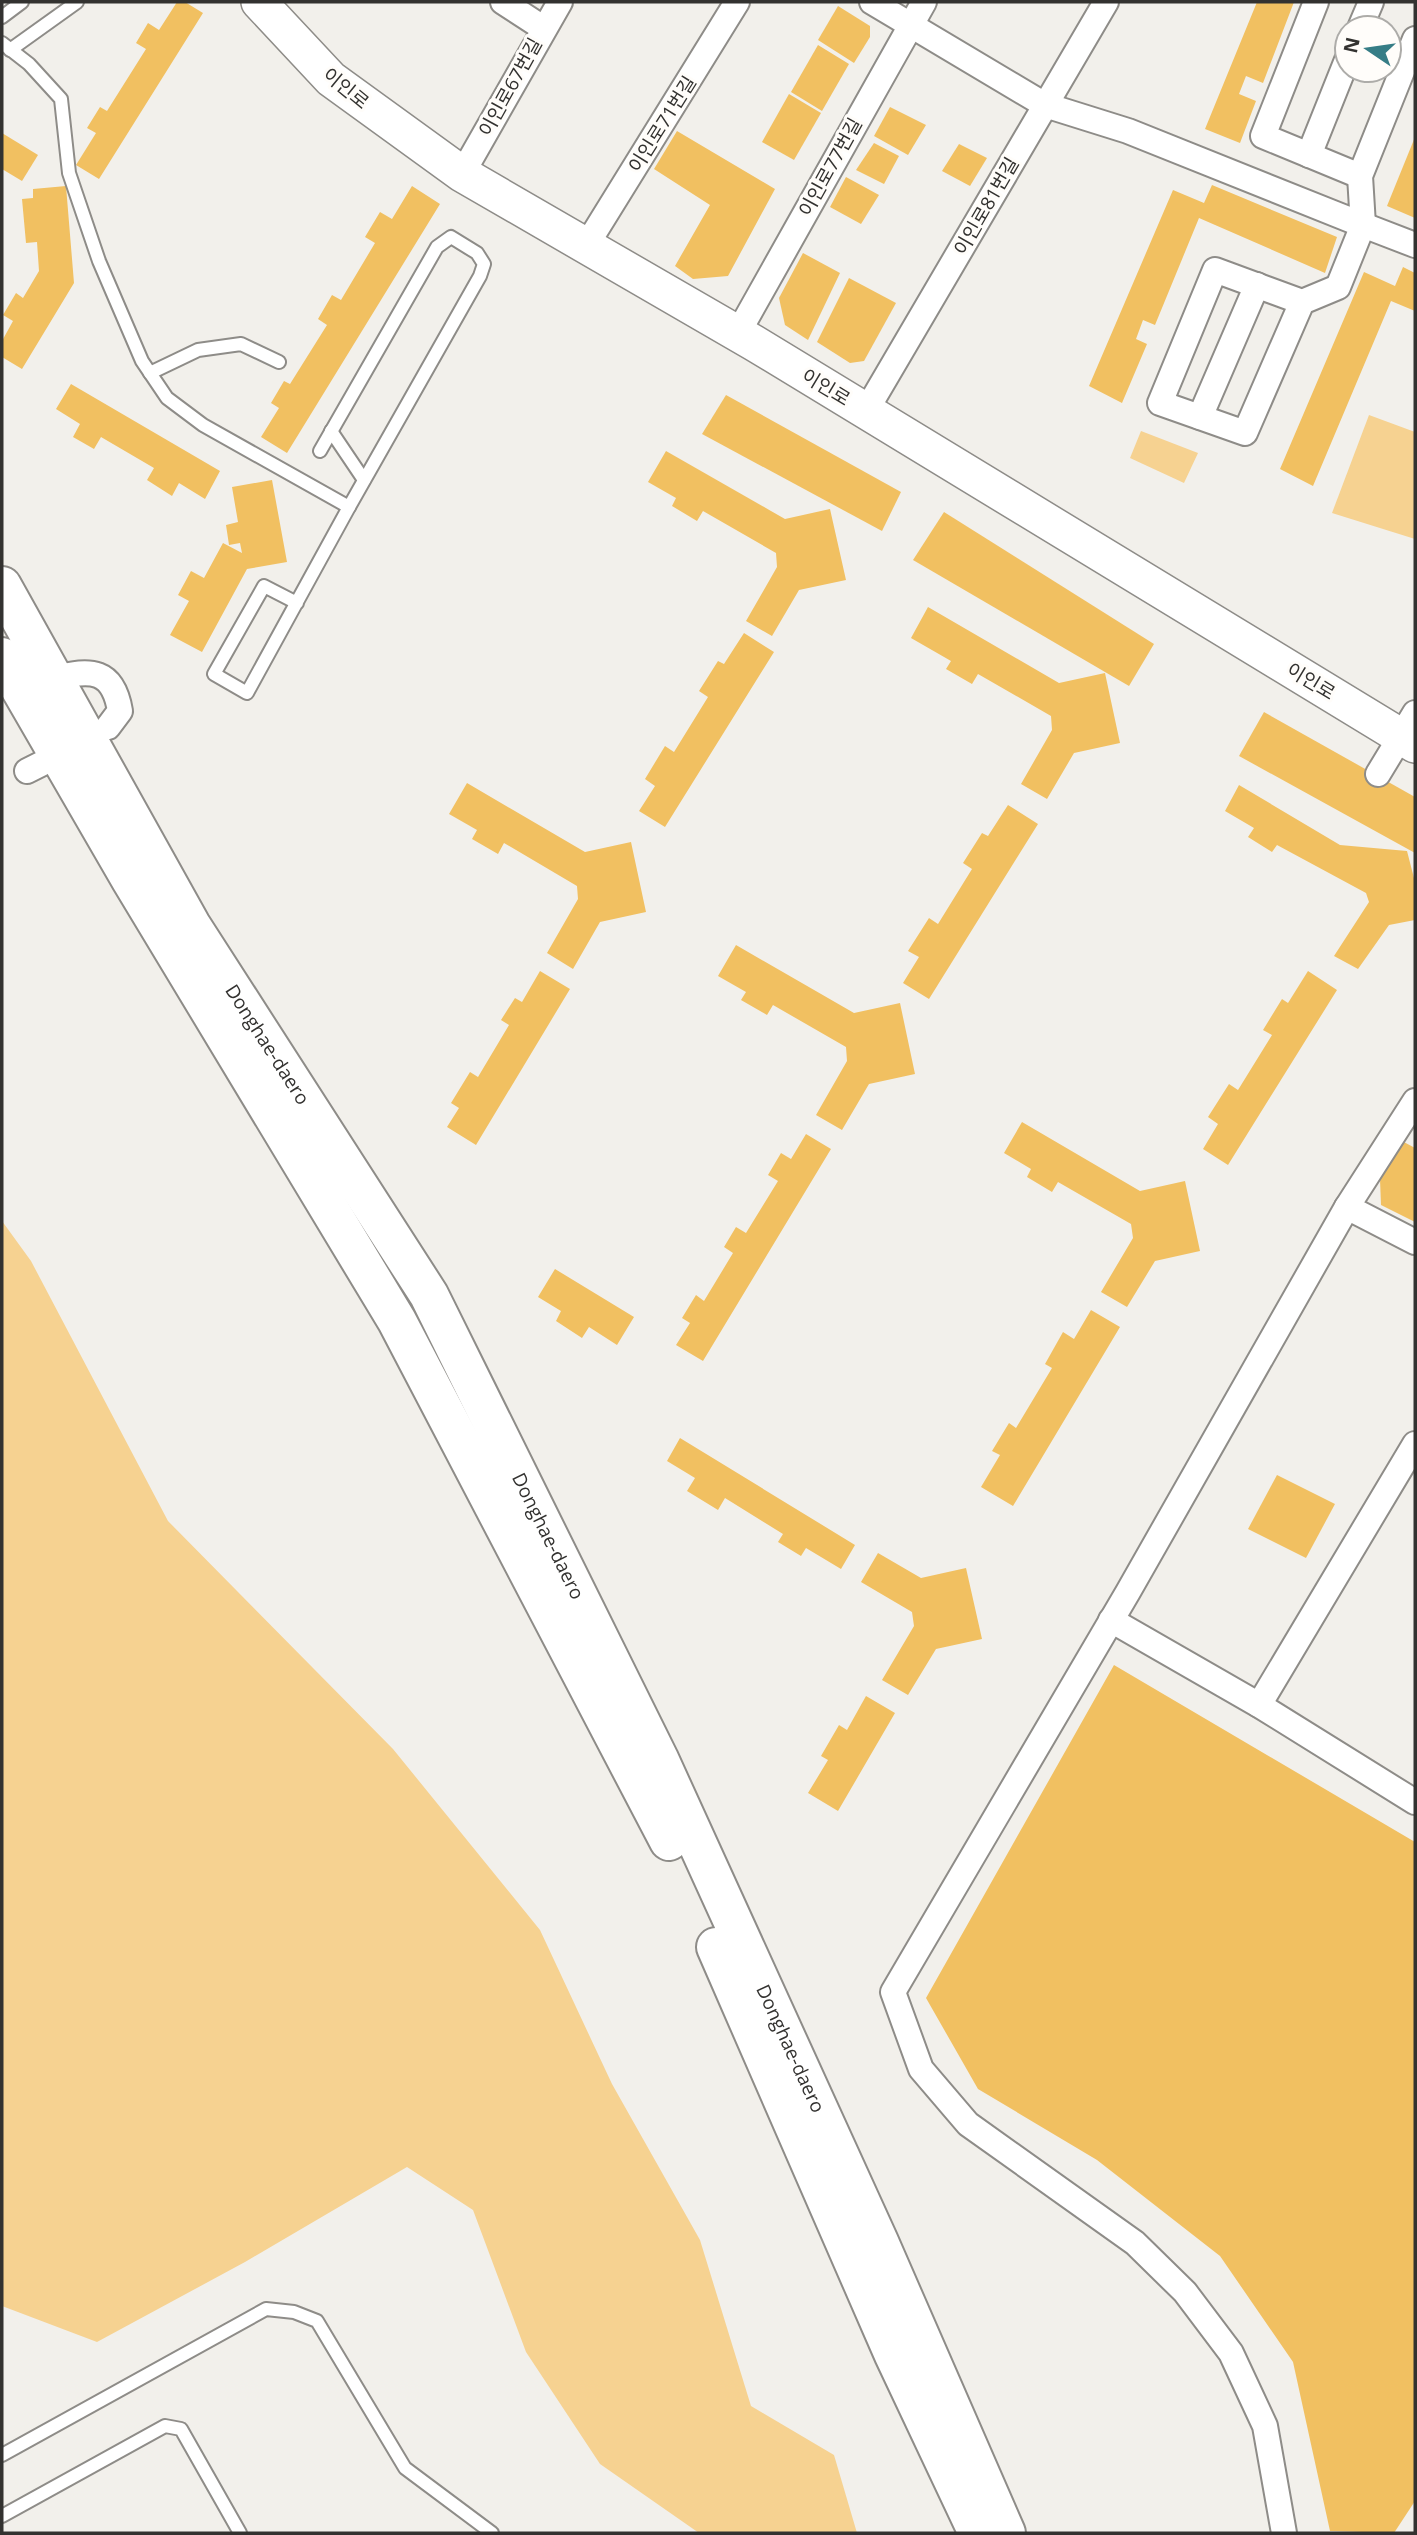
<svg xmlns="http://www.w3.org/2000/svg" width="1417" height="2535" font-family="'Open Sans','Noto Sans KR',sans-serif">
  <style>
    .green { fill: #f6d291 }
    .building { fill: #f1c061 }
    .lines { fill: none; stroke-linecap: round; stroke-linejoin: round }
    .lane-casing { stroke: #8e8c88; stroke-width: 16 }
    .street-casing { stroke: #8e8c88; stroke-width: 28 }
    .secondary-casing { stroke: #8e8c88; stroke-width: 38 }
    .primary-casing { stroke: #8e8c88; stroke-width: 42 }
    .lane { stroke: #fff; stroke-width: 12 }
    .street { stroke: #fff; stroke-width: 24 }
    .secondary { stroke: #fff; stroke-width: 35 }
    .primary { stroke: #fff; stroke-width: 38 }
    .labels { text-anchor: middle; dominant-baseline: central; stroke-width: 6; stroke-linejoin: round; paint-order: stroke }
    .street-label { font-size: 19px; fill: #333230; stroke: #fffdfa }
  </style>
  <rect width="100%" height="100%" fill="#f2f0eb"/>
  <!-- green -->
  <g class="green">
    <path d="M1369,415L1415,432V539L1332,513Z"/>
    <path d="M1141,431L1198,453L1184,483L1130,458Z"/>
    <path d="M2,1221L31,1261L168,1521L393,1749L540,1930L612,2084L700,2240L751,2406L834,2455L857,2533H699L600,2464L526,2352L473,2210L407,2167L245,2262L97,2342L2,2306Z"/>
  </g>
  <!-- building -->
  <g class="building">
    <path d="M177,2H185L203,13L99,179L76,165L96,133L87,128L100,107L107,111L146,49L136,43L148,23L159,30Z"/>
    <path d="M1257,2H1294L1263,83L1246,76L1239,94L1256,101L1240,143L1205,129Z"/>
    <path d="M838,6L870,26V37L854,63L818,40Z"/>
    <path d="M818,45L849,64L822,111L791,92Z"/>
    <path d="M789,94L821,113L794,160L762,142Z"/>
    <path d="M890,107L926,125L908,155L874,136Z"/>
    <path d="M677,131L775,189L728,276L693,279L675,266L710,205L654,169Z"/>
    <path d="M2,133L38,155L22,181L2,169Z"/>
    <path d="M1415,137V218L1387,206Z"/>
    <path d="M874,143L899,156L884,184L856,170Z"/>
    <path d="M959,144L987,158L970,186L942,171Z"/>
    <path d="M846,177L879,195L861,224L830,207Z"/>
    <path d="M1212,185L1337,237L1325,273L1199,218L1155,325L1143,320L1136,339L1147,344L1122,403L1089,386L1173,190L1204,203Z"/>
    <path d="M66,186L74,283L22,369L2,357V341L13,321L3,315L16,293L23,298L39,271L37,242L26,243L22,199L33,198V189Z"/>
    <path d="M412,186L440,204L287,453L261,437L279,408L271,403L284,381L290,384L327,325L318,319L332,295L341,300L375,243L365,237L380,212L392,219Z"/>
    <path d="M803,253L840,273L808,340L785,325L779,298Z"/>
    <path d="M1403,267L1415,273V311L1391,301L1313,486L1280,469L1364,272L1395,286Z"/>
    <path d="M849,278L896,303L864,361L850,363L817,342Z"/>
    <path d="M71,384L220,471L205,499L179,483L172,496L147,480L154,468L101,437L94,449L73,437L80,424L56,409Z"/>
    <path d="M726,395L901,492L882,531L702,434Z"/>
    <path d="M666,451L785,519L830,509L846,580L799,590L772,636L746,621L777,567L776,553L703,511L697,521L672,506L676,498L648,482Z"/>
    <path d="M272,480L287,562L247,569L202,652L170,635L189,601L178,595L191,571L204,578L223,543L242,553L240,543L229,545L226,525L238,522L232,487Z"/>
    <path d="M944,512L1154,644L1129,686L913,560Z"/>
    <path d="M928,607L1059,683L1105,673L1120,743L1074,753L1047,799L1021,784L1052,730L1051,716L978,674L972,684L946,669L951,661L911,638Z"/>
    <path d="M744,633L774,652L665,827L639,811L655,786L645,779L665,746L674,752L708,697L699,691L718,661L724,664Z"/>
    <path d="M1264,712L1415,797V853L1239,756Z"/>
    <path d="M467,783L585,852L631,842L646,912L600,922L573,969L547,953L578,899L577,886L504,843L498,854L472,839L477,830L449,814Z"/>
    <path d="M1239,785L1340,845L1407,851L1415,882V920L1389,925L1358,969L1334,956L1369,902L1366,893L1277,845L1272,852L1248,837L1254,828L1225,811Z"/>
    <path d="M1008,805L1038,824L929,999L903,983L919,957L908,951L929,918L938,924L972,869L963,863L982,833L988,836Z"/>
    <path d="M736,945L854,1013L900,1003L915,1074L869,1084L842,1130L816,1115L847,1061L846,1047L773,1005L767,1015L741,1000L746,992L718,976Z"/>
    <path d="M540,971L570,989L476,1145L447,1127L459,1108L451,1103L470,1072L478,1077L509,1025L501,1020L515,998L522,1002Z"/>
    <path d="M1308,971L1337,990L1228,1165L1203,1149L1218,1124L1208,1117L1229,1084L1238,1090L1272,1035L1263,1030L1282,999L1288,1003Z"/>
    <path d="M1022,1122L1140,1191L1185,1181L1200,1251L1155,1261L1127,1307L1101,1292L1133,1238L1131,1224L1058,1182L1052,1192L1027,1177L1031,1169L1004,1153Z"/>
    <path d="M806,1134L831,1149L703,1361L676,1345L690,1323L682,1318L696,1295L704,1301L733,1253L724,1247L736,1227L746,1233L778,1181L768,1175L781,1153L791,1159Z"/>
    <path d="M1402,1141L1415,1148V1222L1381,1205L1380,1179Z"/>
    <path d="M555,1269L634,1317L617,1345L589,1327L582,1338L556,1321L561,1311L538,1297Z"/>
    <path d="M1091,1310L1120,1327L1013,1506L981,1487L1000,1455L992,1451L1009,1423L1016,1428L1052,1368L1045,1364L1063,1332L1074,1339Z"/>
    <path d="M680,1438L855,1545L841,1569L806,1548L801,1556L778,1542L783,1534L725,1498L718,1510L687,1491L695,1478L667,1461Z"/>
    <path d="M1277,1475L1335,1504L1306,1558L1248,1529Z"/>
    <path d="M878,1553L921,1578L966,1568L982,1639L936,1649L908,1695L882,1680L914,1626L912,1612L861,1582Z"/>
    <path d="M1114,1665L1415,1842V2501L1394,2533L1330,2531L1293,2362L1220,2256L1097,2160L978,2089L926,1998Z"/>
    <path d="M866,1696L895,1713L838,1811L808,1793L828,1760L821,1756L839,1725L847,1730Z"/>
  </g>
  <g class="lines">
    <!-- lane casing -->
    <g class="lane-casing">
      <g id="lane">
        <path d="M2,17L22,2"/>
        <path d="M2,43L29,64L61,99L69,173L99,261L142,361L167,398L203,425L349,507L247,693L214,674L264,586L297,603"/>
        <path d="M10,50L77,2"/>
        <path d="M150,373L198,350L241,344L279,362"/>
        <path d="M331,431L364,480"/>
        <path d="M320,451L437,247L451,237L477,253L484,264L480,276L349,507"/>
        <path d="M2,2455L266,2309L294,2312L317,2321L405,2468L492,2533"/>
        <path d="M2,2516L165,2426L181,2429L240,2533"/>
      </g>
    </g>
    <!-- street casing -->
    <g class="street-casing">
      <g id="street">
        <path d="M503,2L543,28"/>
        <path d="M872,2L1045,105L1128,131L1363,225L1360,176L1415,39"/>
        <path d="M1316,2L1263,136L1360,176"/>
        <path d="M1360,28L1371,2"/>
        <path d="M1309,155L1347,60"/>
        <path d="M462,174L560,2"/>
        <path d="M586,246L737,2"/>
        <path d="M1302,302L1245,433L1160,403L1215,270L1302,302L1338,287L1363,225L1415,245"/>
        <path d="M738,333L924,2"/>
        <path d="M866,411L1106,2"/>
        <path d="M1200,417L1257,285"/>
        <path d="M55,678C91,669 113,669 120,711L108,727"/>
        <path d="M27,771L41,764"/>
        <path d="M1378,774L1415,713"/>
        <path d="M1347,1207L1415,1242"/>
        <path d="M1111,1620L1259,1705L1415,1802"/>
        <path d="M1259,1705L1415,1444"/>
        <path d="M1284,2533L1265,2426L1231,2353L1185,2292L1135,2243L968,2124L921,2069L893,1992L1128,1592L1347,1207L1415,1101"/>
      </g>
    </g>
    <!-- secondary casing -->
    <g class="secondary-casing">
      <path id="secondary" d="M259,2L331,79L462,174L754,343L1415,745"/>
    </g>
    <!-- primary casing -->
    <g class="primary-casing">
      <g id="primary">
        <path id="s1" d="M2,586L191,925L429,1295L659,1759L879,2242L1006,2533"/>
        <path d="M2,657L131,880L397,1321L669,1841"/>
        <path d="M716,1947L894,2355L978,2533"/>
      </g>
    </g>
    <!-- lane -->
    <use href="#lane" class="lane"/>
    <!-- street -->
    <use href="#street" class="street"/>
    <!-- secondary -->
    <use href="#secondary" class="secondary"/>
    <!-- primary -->
    <use href="#primary" class="primary"/>
  </g>
  <g class="labels">
    <!-- street labels -->
    <g class="street-label">
      <text transform="translate(510 87) rotate(-61)">이인로67번길</text>
      <text transform="translate(346 88) rotate(39)">이인로</text>
      <text transform="translate(662 124) rotate(-58)">이인로71번길</text>
      <text transform="translate(830 167) rotate(-61)">이인로77번길</text>
      <text transform="translate(986 206) rotate(-60)">이인로81번길</text>
      <text transform="translate(826 387) rotate(31)">이인로</text>
      <text transform="translate(1311 681) rotate(31)">이인로</text>
      <text stroke="none"><textPath href="#s1" startOffset="530">Donghae-daero</textPath></text>
      <text stroke="none"><textPath href="#s1" startOffset="1097">Donghae-daero</textPath></text>
      <text stroke="none"><textPath href="#s1" startOffset="1664">Donghae-daero</textPath></text>
    </g>
  </g>
  <!-- border -->
  <rect width="1417" height="2535" fill="none" stroke="#333230" stroke-width="7"/>
  <!-- north arrow -->
  <g transform="translate(1368 49) rotate(283)"><circle r="33" fill="#fffdfa" stroke="#adaca9" stroke-width="2"/>
  <path d="M0-5L12 26L0 18L-12 26Z" fill="#367d86"/>
  <text y="-10" font-size="19" font-weight="bold" text-anchor="middle" fill="#333230">N</text>
  </g>
</svg>
